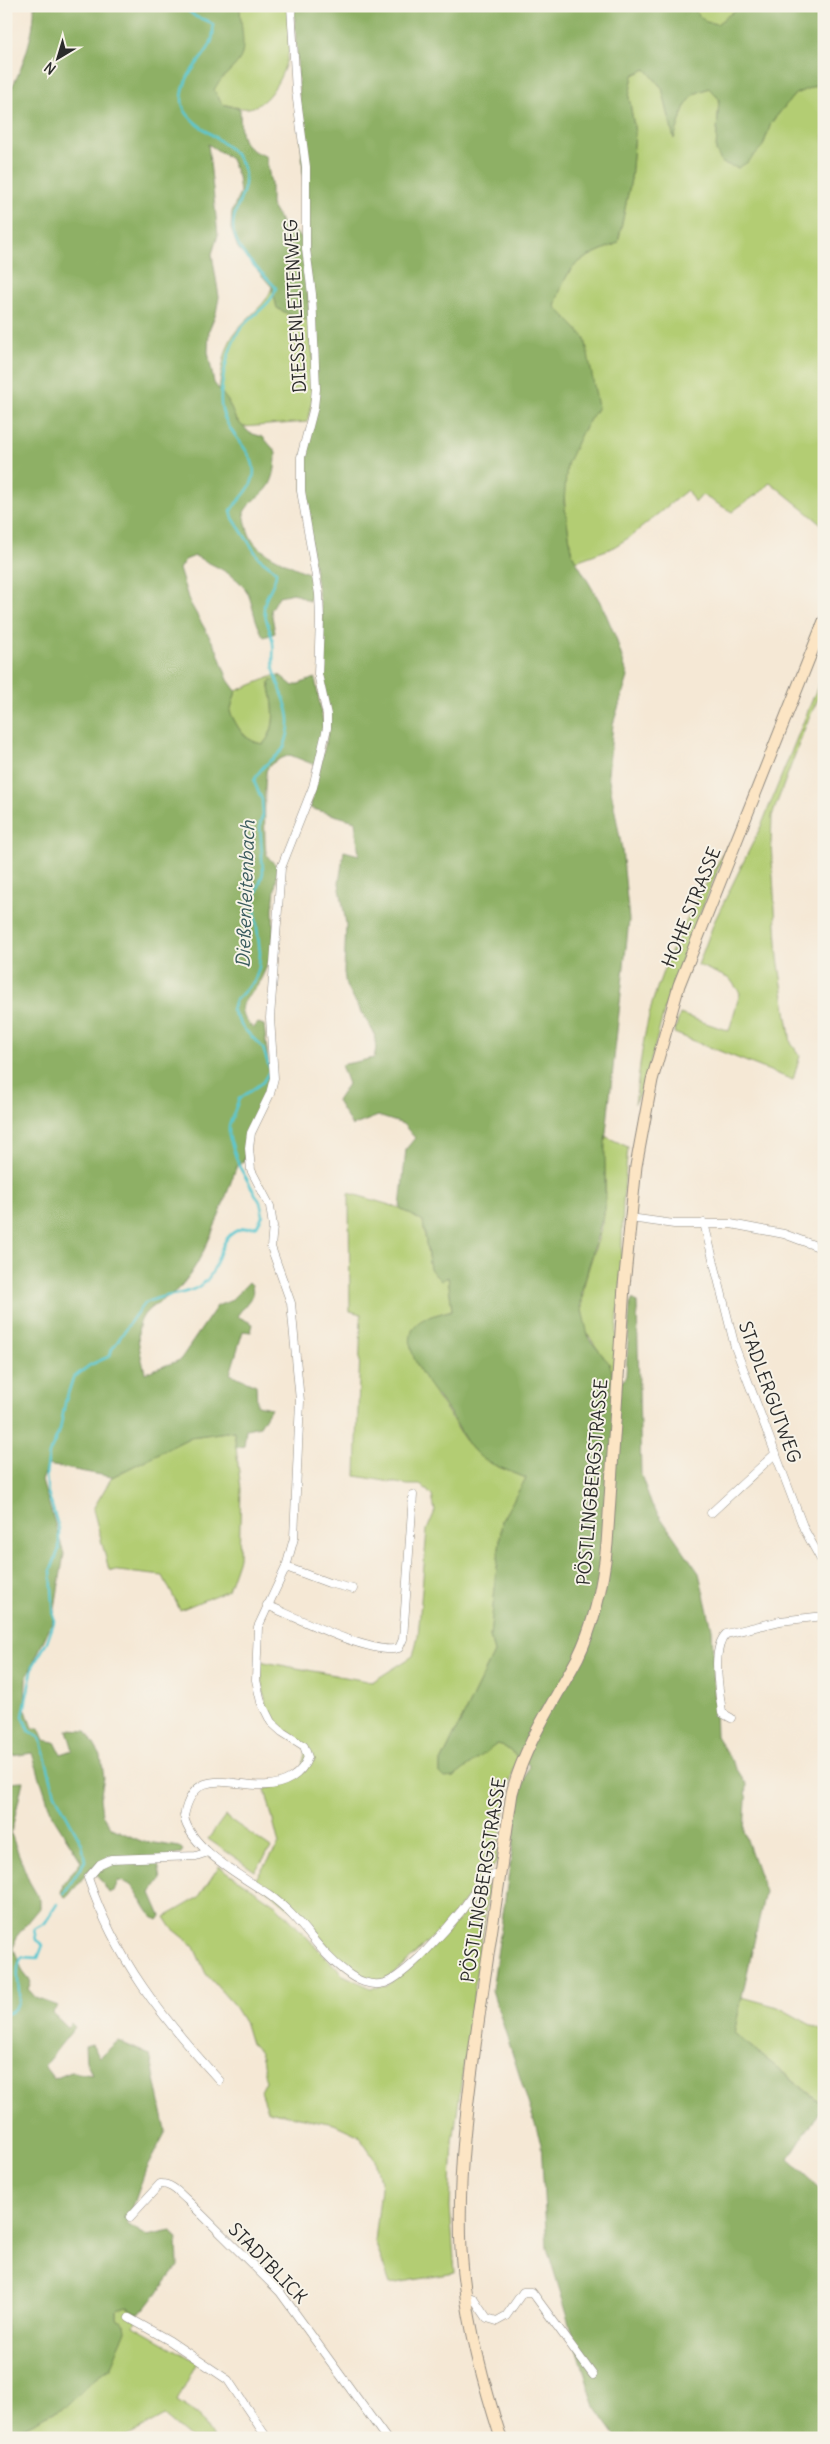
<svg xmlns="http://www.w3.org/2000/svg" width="830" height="2444" font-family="Delius,sans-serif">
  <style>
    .green { fill: #b3cd73; stroke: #6f7c4f }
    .forest { fill: #8eb065; stroke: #5c6e48 }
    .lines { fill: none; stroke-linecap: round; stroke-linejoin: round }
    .stream { stroke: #5bc8d1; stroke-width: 2.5 }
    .street-casing { stroke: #908a80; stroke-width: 9 }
    .secondary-casing { stroke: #908a80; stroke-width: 13 }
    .street { stroke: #fff; stroke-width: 8 }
    .secondary { stroke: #fce5c4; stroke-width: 11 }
    .labels { text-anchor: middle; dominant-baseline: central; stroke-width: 4; stroke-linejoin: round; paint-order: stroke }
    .street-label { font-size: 18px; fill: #2b2b2b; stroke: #f7f3e8 }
    .water-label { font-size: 19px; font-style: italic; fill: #395a5d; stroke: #f7f3e8 }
  </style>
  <rect width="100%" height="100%" fill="#f7f3e8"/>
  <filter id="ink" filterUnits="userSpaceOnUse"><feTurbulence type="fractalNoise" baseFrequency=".02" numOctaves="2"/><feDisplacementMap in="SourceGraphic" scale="10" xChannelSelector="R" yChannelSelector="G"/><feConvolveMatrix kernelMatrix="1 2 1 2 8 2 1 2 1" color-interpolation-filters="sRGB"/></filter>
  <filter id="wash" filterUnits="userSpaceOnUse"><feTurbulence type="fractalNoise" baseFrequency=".0096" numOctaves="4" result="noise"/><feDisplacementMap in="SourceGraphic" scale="20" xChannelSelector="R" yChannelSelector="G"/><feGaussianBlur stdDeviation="1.12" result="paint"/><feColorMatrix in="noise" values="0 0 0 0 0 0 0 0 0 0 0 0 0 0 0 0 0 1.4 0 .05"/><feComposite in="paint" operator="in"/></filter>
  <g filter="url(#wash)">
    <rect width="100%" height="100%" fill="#f5e8d5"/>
    <!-- green -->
    <g class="green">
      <path d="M240,6H289C289,18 291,30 290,42C289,63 273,104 249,108C240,109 232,106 222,104L214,90L218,80L232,69Z"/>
      <path d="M690,6H741L717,24L706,22Z"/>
      <path d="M646,69L662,88L674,138L684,108L694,94L709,88L719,99L716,151L763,146L771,123L795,94L824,82V526L770,482C760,495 745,501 732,512L702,495L695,503L687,490L630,537L612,548L576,561L572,554C568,525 560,494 567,465C572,445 587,424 598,407L565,319L554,306C569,261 577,261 618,243L631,179L635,133L629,97L633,75Z"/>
      <path d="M272,287L277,308L292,316L310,320C312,354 318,389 307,422L243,427C232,417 228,402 219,390C222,369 224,346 237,330C249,315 267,305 272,287Z"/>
      <path d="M824,671V686L806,725L772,816L771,844L778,958L791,1043L800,1056L793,1080L674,1033L680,1014L729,1031L740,993L730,979L698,965L715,920L762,824Z"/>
      <path d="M276,675L281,676L269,682C273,703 279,727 263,744C244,741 238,728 230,712L236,691Z"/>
      <path d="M728,844C707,897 685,948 667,1002C656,1036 651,1072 635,1104C640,1065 644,1025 657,988C674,937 703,891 728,844Z"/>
      <path d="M605,1136L628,1147L623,1201L621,1279L613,1375C606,1355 589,1343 584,1323C575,1282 601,1248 605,1208C607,1184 603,1160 605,1136Z"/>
      <path d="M349,1193L400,1208L423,1222L430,1269L448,1276L452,1310L429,1317L436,1397C454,1415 461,1444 483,1458C495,1467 512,1472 526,1478L502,1520L490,1636L494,1653L440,1764V1773L454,1777L496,1744L502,1745L518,1757L508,1789L496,1863L446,1923L402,1967L385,1979L372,1981L356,1975L340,1963L300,1917L255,1880L279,1844L265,1789L284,1784L300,1775L306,1749L275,1720L266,1706L259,1661L372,1682L413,1656L418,1636L427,1530L435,1511L432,1496L422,1485H408L356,1476L361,1314L350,1311Z"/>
      <path d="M234,1431L241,1489L239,1558L228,1590L180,1610L163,1576L109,1570L93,1509L112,1477L191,1437Z"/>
      <path d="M225,1816L271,1848L255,1871L208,1839Z"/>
      <path d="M219,1866L277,1906L343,1975L371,1988L387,1986L451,1929L484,1887L489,1885L453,2142L450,2207L455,2273L390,2284L375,2242L381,2187L375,2160L358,2135L334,2124L268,2111L261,2091L266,2081C261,2067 267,2053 251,2044L245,2024L232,2003L206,1974L193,1945L172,1928L165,1917L198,1898Z"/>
      <path d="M742,1997L778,2007L824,2032V2105L734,2033Z"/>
      <path d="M127,2307L138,2313L134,2326L197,2362L177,2401L199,2415L213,2438H190L164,2416L124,2438H6V2436L68,2405L93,2380L110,2368L125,2324L117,2319V2310Z"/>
    </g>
    <!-- forest -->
    <g class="forest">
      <path d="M34,6H240C240,21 245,40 242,54C239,66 220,77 214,90L222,104L240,109C241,135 238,147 266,156L271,184V205L282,223L303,238L310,320L292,316L277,308L272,287L238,248L231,229L232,212L240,193L238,177L231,159L208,144L218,235L212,254L219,297L216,313L209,330L208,352L214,383L228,401L236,420L250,433L263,437L276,452C276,464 275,480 266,490C257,500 253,498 244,512C246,524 248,537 256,545C264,554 299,570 311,574L313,591L309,601L294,593L279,596L271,610L275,633L264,637C255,623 254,610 249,596C242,576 212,565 195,556L185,560L179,569L189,601L217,650L228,680L236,691L230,712C238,728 244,741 263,744C279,727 273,703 269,682L281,676L293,686L315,678L324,727L315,765L290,755C282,758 271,762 267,769C264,773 264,846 266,852C268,859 273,862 278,867C276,881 274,895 273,909C273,924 275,940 271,955C268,964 263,975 259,983C249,1000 229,1005 253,1028L258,1023L264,1025L270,1076L264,1097L247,1134L244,1161L237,1165C224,1201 207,1257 181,1286C171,1298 147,1305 141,1320C134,1336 142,1357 145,1373L180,1360L217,1306L230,1301L249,1282L252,1285L253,1295L237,1316L253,1324L251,1332L243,1331L230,1374L256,1385L257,1405L271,1408L260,1426L246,1429L244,1446L236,1448L234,1431L191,1437L112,1477L48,1465L42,1481L64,1554L53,1620L26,1679L25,1707L32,1728H39L44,1740L55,1742L61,1754L73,1750L67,1730L86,1731L101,1756L104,1778L100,1798L102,1814L112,1828L141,1841L180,1847L183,1850L180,1854L157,1859L161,1879L151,1893L161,1916L158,1920C139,1911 142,1882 118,1881L114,1891L109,1893L92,1867L68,1896L65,1897L61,1893L63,1884L81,1861L52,1815L32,1753L6,1757V95C21,78 36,28 34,6Z"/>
      <path d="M294,6H690L706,22L717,24L741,6H824V82L795,94L771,123L763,146L748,162L738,168L722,163L716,151L719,99L709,88L694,94L684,108L674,139L662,88L646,69L633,75L629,97L635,133L631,179L618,243C577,261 569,261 555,306L585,338L598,407L582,432L567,464L564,502L572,554L603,607L616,638L628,677L613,724L608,774L622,849L629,920L605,1142V1209L582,1290L581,1306L589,1339L609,1363L613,1375L622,1382L626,1376L630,1304L633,1299L637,1303L641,1475L652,1505L699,1573L712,1629L716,1736L747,1785L744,1831L765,1892L734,2033L823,2105L789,2159L824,2192V2438H617L595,2407L547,2248L541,2143L492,1990L520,1796L529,1765L502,1745L497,1744L454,1777L445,1778L440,1773V1764L494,1653L490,1636L502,1520L526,1478C512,1472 496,1467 483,1459C465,1446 458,1423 445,1406C432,1390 403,1354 412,1331C418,1316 439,1315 452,1310L448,1277L441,1281L430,1269L423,1222L400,1208L406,1149L415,1138L403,1124L378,1116L352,1126L337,1101L348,1084L341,1065L374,1058L376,1048L374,1033L346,986L344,972L346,924L339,883L344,851L359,855L355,821L310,808L329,729L321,677L323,625L303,492V458L316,407Z"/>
      <path d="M23,1781L11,1834L29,1881L40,1900V1908L16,1937L14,1949L23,1972L31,1982L28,1989L36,1998L58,2006L52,2013L67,2027L71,2023L75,2027L44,2066L54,2079L71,2072L92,2075L86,2061L85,2046L92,2044L100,2057L118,2041L150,2055L166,2131L146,2169L127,2224L147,2236L171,2231L177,2239L178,2266L145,2309L138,2313L127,2307L117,2310V2319L125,2324L126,2330L110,2368L93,2380L68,2405L6,2436V1782Z"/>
    </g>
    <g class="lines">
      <!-- stream -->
      <g class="stream">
        <path d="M64,1893L85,1861L82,1844L55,1794L40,1738L29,1731L23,1716L33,1666L47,1642L54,1622L51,1570L59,1549V1529L48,1493L46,1475L49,1454L60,1430L65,1403L73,1378L90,1365L110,1356L112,1349C120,1340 137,1308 146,1303C165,1291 187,1299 206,1281C221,1266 217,1239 238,1230C244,1227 251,1228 257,1226L263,1215L260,1202L239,1166L229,1136V1126L239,1099L263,1082L270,1070L263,1048L243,1028L232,1010L235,1001L255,980L259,967L260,953L255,910V898L263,873L260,824L263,815L262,800L254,781C261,763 279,758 284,747C297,714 282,700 274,670C272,661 274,652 273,643C271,632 266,621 264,610C263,595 277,585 276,571L259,558L233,518L231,510C237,502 245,495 250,486C268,451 217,437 221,394C223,374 228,349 239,331C249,316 272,306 276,288C262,271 240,257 234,234C228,208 254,192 242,165C231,138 182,126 182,100C183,63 217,57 213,25L208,21L196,17L182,6"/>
        <path d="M6,2014C32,2004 9,1977 22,1957L38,1958L43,1945L36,1940L34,1929L45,1923L57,1904"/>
      </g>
    </g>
  </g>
  <g filter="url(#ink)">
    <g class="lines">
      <!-- street casing -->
      <g class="street-casing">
        <g id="street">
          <path d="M291,6L296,92L306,167V249L312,294L316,389L314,407L301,457V491L319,594L320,619L318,674L327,715V728L313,787L281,868L270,1018L274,1078L270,1094L251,1133L249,1148L251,1170L270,1206L273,1226L271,1247L291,1303L300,1401L294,1538L286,1567L258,1627L256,1680L261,1702L271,1722L282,1732L304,1746L308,1757C305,1766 299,1773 291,1778C250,1803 197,1751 184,1816C189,1848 243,1877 268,1894C301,1917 317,1951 346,1972C356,1980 371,1987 385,1983C406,1976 447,1929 462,1910C471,1898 480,1880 494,1874H500"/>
          <path d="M630,1218L674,1224H731L784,1234L824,1249"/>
          <path d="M704,1223L735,1347L804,1529L824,1565"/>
          <path d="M711,1513L776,1453"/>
          <path d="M286,1567L329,1583L353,1589"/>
          <path d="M267,1605C293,1616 374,1657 399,1648L403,1639L413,1495"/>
          <path d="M731,1718L722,1713C720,1692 710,1650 726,1634L780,1621L824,1616"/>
          <path d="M208,1852L196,1856L111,1859L100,1864L88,1878C116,1960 162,2018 220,2081"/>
          <path d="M130,2217L160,2184C171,2183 179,2193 187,2200L280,2292L386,2438"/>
          <path d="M466,2296L474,2299L487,2318L497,2321L506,2316L523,2292H532L593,2375"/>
          <path d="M129,2318L170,2341L228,2380L267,2438"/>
        </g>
      </g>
      <!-- secondary casing -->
      <g class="secondary-casing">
        <path id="secondary" d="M501,2438C481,2377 465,2314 461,2250C457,2168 469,2090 480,2009C491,1937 501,1865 512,1793C525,1743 553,1704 577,1659C595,1623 603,1584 607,1544L624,1286L636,1166L652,1080L679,985L824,621"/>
      </g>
      <!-- street -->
      <use href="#street" class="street"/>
      <!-- secondary -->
      <use href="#secondary" class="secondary"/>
    </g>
  </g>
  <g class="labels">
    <!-- street labels -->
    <g class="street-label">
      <text transform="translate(295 306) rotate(-93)">DIESSENLEITENWEG</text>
      <text transform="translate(691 907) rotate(-68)">HOHE STRASSE</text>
      <text transform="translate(770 1392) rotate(70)">STADLERGUTWEG</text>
      <text transform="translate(592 1482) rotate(-85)">PÖSTLINGBERGSTRASSE</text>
      <text transform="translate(483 1880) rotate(-81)">PÖSTLINGBERGSTRASSE</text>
      <text transform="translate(268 2263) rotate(46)">STADTBLICK</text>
    </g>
    <!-- water labels -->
    <g class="water-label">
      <text transform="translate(245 894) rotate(-88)">Dießenleitenbach</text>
    </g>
  </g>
  <!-- margin -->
  <rect width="830" height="2444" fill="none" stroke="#f7f3e8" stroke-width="25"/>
  <!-- north arrow -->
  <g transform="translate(58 58) rotate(218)" stroke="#f7f3e8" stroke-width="4" paint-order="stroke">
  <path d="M0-4L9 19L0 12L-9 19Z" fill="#2b2b2b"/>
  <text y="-8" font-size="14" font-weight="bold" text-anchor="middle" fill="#2b2b2b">N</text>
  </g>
</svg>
